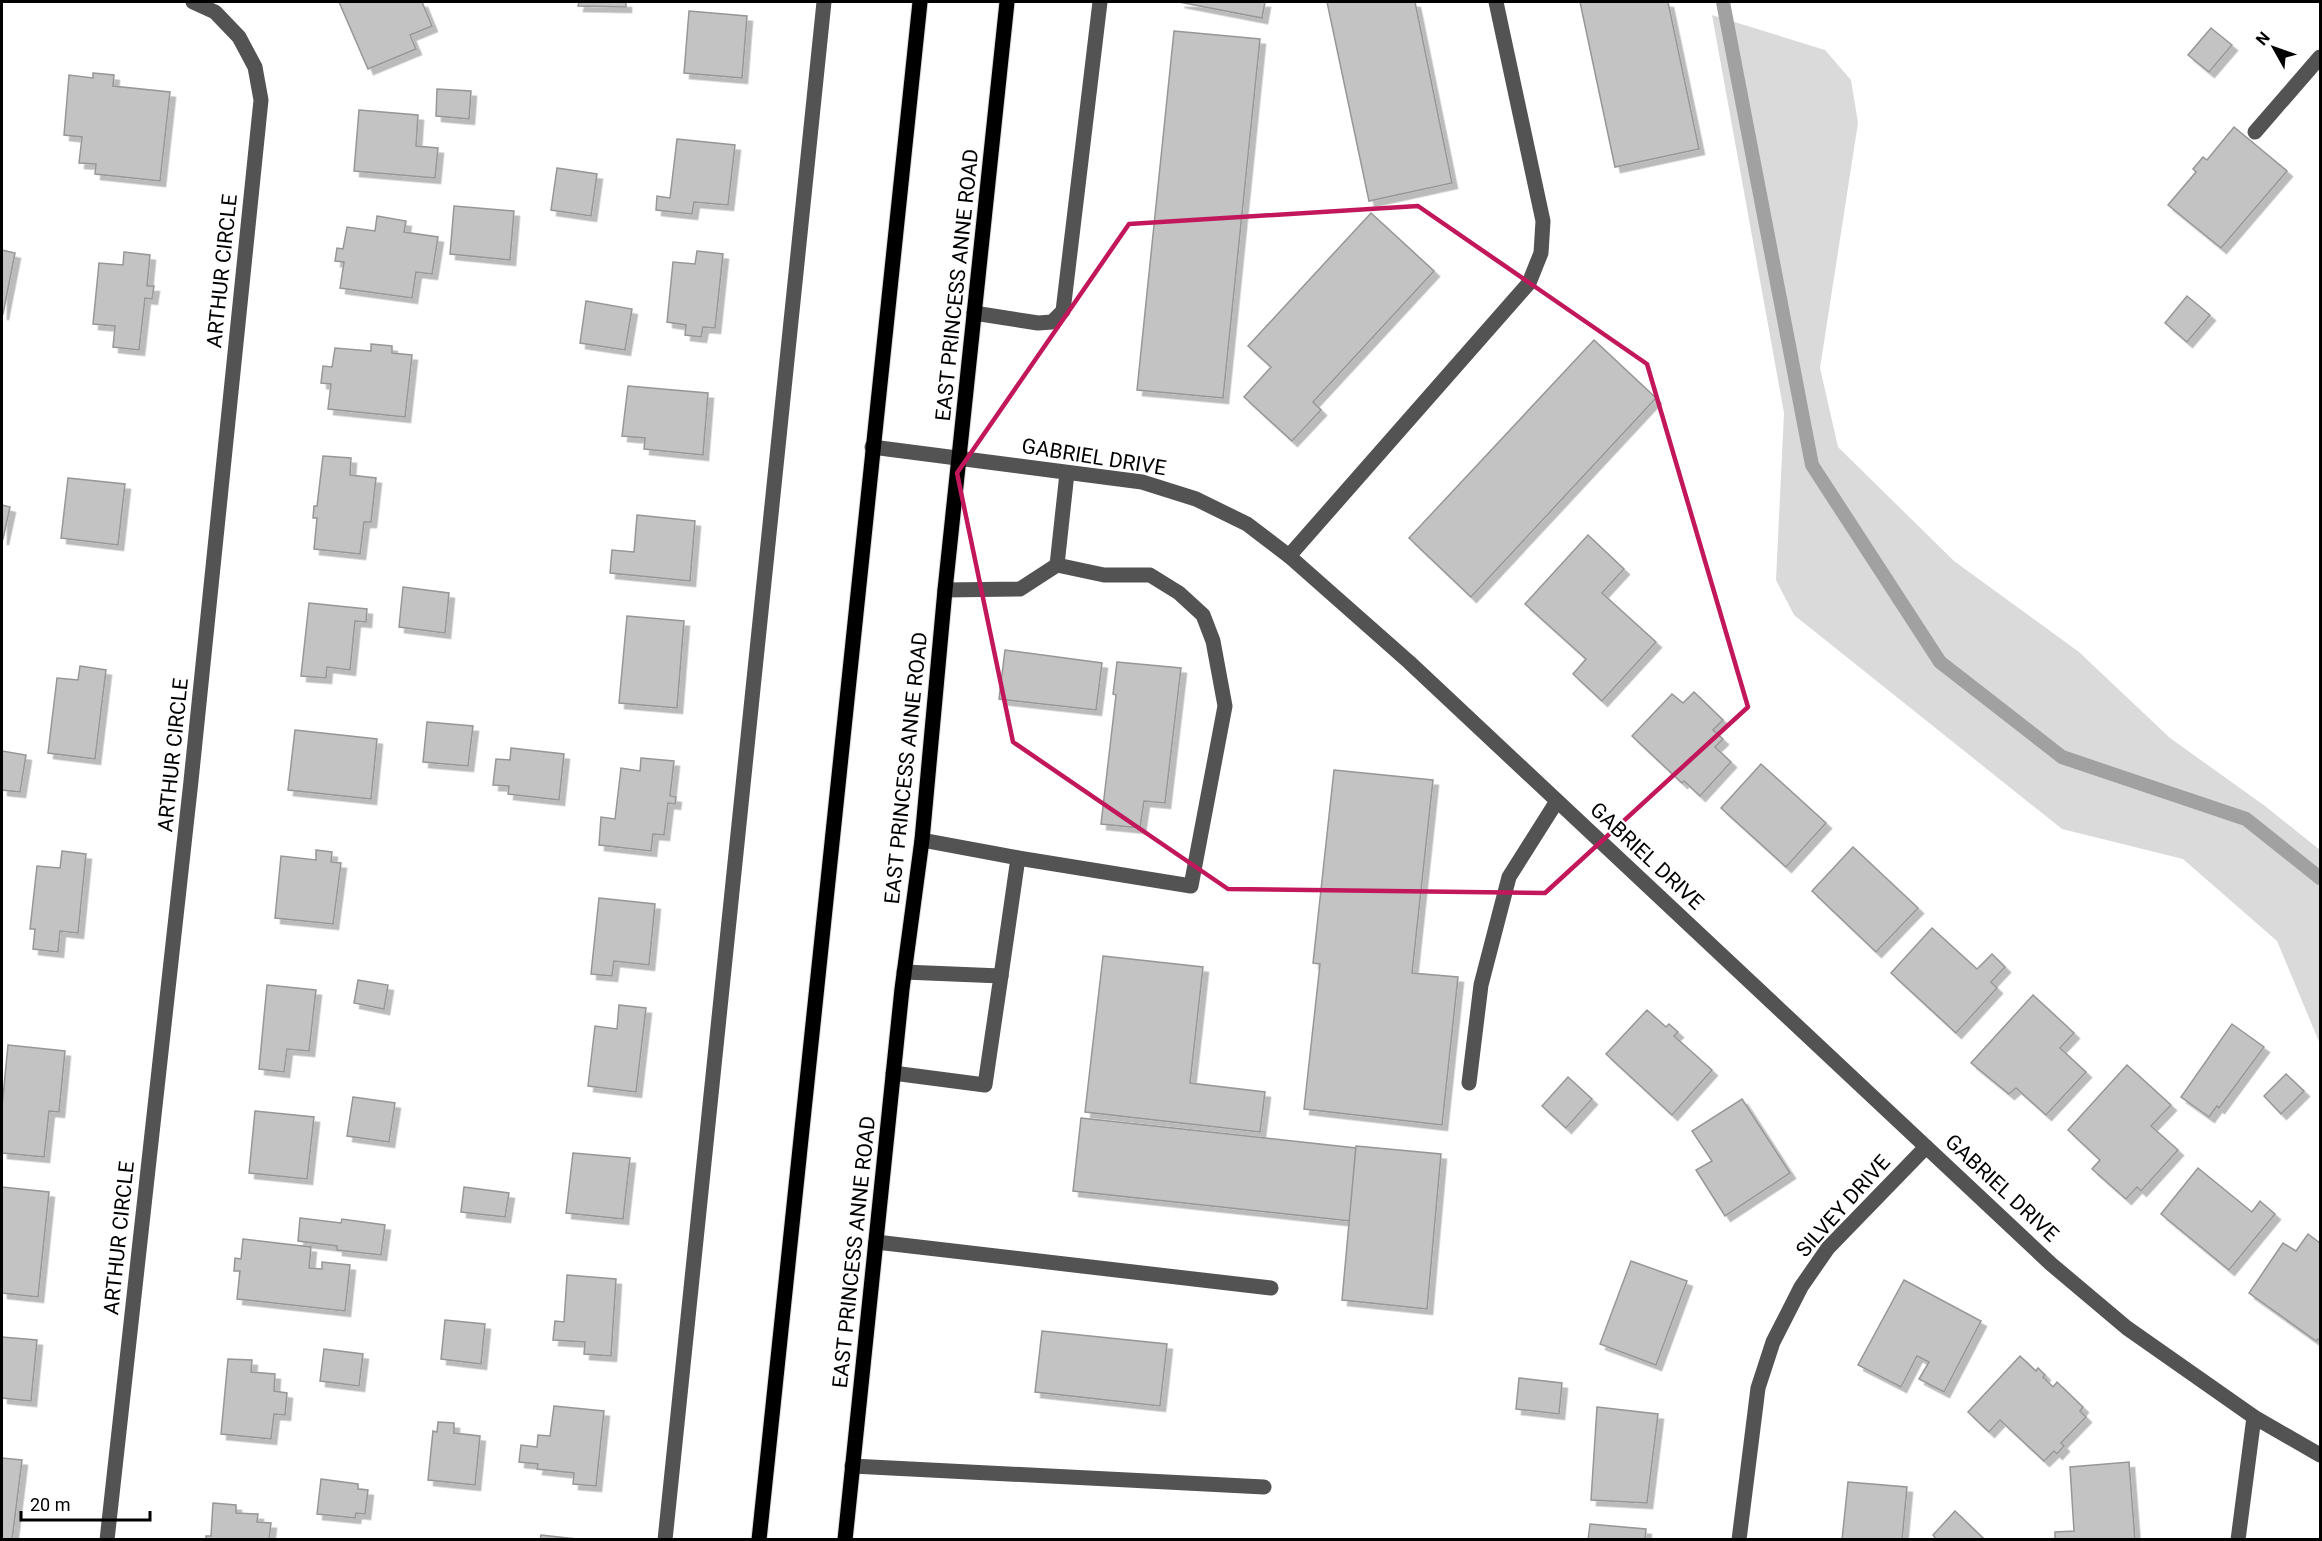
<svg xmlns="http://www.w3.org/2000/svg" width="2322" height="1541" font-family="Roboto,sans-serif">
  <style>
    .green { fill: #dadada }
    .lines { fill: none; stroke-linecap: round; stroke-linejoin: round }
    .stream { stroke: #a1a1a1; stroke-width: 14 }
    .building { fill: #c3c3c3; stroke: #979797; stroke-width: 1.5; filter: url(#shadow) }
    .major-casing { stroke: #dbdbdb; stroke-width: 17 }
    .minor { stroke: #535353; stroke-width: 15 }
    .major { stroke: #000; stroke-width: 15 }
    .marked { fill: none; stroke: #c2185b; stroke-width: 4.5; stroke-linejoin: round }
    .labels { text-anchor: middle; dominant-baseline: central; stroke-width: 4.5; stroke-linejoin: round; paint-order: stroke }
    .street-label { font-size: 21px; fill: #000; stroke: #fff }
  </style>
  <defs>
    <filter id="shadow"><feDropShadow dx="5.5" dy="5.5" stdDeviation="0" flood-color="#0004"/></filter>
  </defs>
  <rect width="100%" height="100%" fill="#fff"/>
  <!-- green -->
  <path class="green" d="M1712,15L1825,50L1851,80L1858,123L1820,368L1838,447L1954,561L2079,652L2170,738L2265,806L2320,850V1044L2277,941L2183,859L2062,829L1794,615L1776,580L1784,413Z"/>
  <g class="lines">
    <!-- stream -->
    <path class="stream" d="M1723,2L1812,465L1940,662L2062,757L2246,819L2320,878"/>
  </g>
  <!-- building -->
  <g class="building">
    <path d="M339,2H422L432,26L410,35L416,49L368,69Z"/>
    <path d="M579,2H626V7L578,6Z"/>
    <path d="M1179,2H1265L1262,18Z"/>
    <path d="M1327,2H1415L1452,183L1369,201Z"/>
    <path d="M1580,2H1668L1699,149L1615,167Z"/>
    <path d="M689,11L747,16L742,78L684,73Z"/>
    <path d="M2211,28L2232,45L2209,72L2188,55Z"/>
    <path d="M1174,31L1260,39L1223,398L1137,390Z"/>
    <path d="M93,73L114,75L113,86L170,92L160,181L95,174L96,164L79,163L82,137L64,135L69,75L93,78Z"/>
    <path d="M437,89L471,91L469,119L436,116Z"/>
    <path d="M359,110L418,115L416,146L438,148L435,178L354,171Z"/>
    <path d="M2234,127L2287,171L2221,248L2168,205L2196,172L2193,169L2203,157L2207,160Z"/>
    <path d="M677,139L735,145L728,205L694,202L692,214L656,210L657,196L670,198Z"/>
    <path d="M557,168L597,174L591,216L551,210Z"/>
    <path d="M454,206L514,211L510,260L450,254Z"/>
    <path d="M1371,213L1434,271L1313,402L1321,410L1292,441L1244,397L1271,367L1248,346Z"/>
    <path d="M377,216L406,221L404,232L438,237L432,274L416,272L412,298L340,288L344,262L335,261L337,248L343,249L347,227L375,231Z"/>
    <path d="M2,250L15,253L3,314H2Z"/>
    <path d="M697,251L723,254L715,328L703,327L701,337L685,335L686,325L667,322L673,262L695,264Z"/>
    <path d="M124,252L150,255L147,286H154L152,299L145,298L139,350L113,347L115,326L93,324L99,263L123,265Z"/>
    <path d="M2187,296L2210,315L2187,342L2165,323Z"/>
    <path d="M586,301L632,309L625,350L580,343Z"/>
    <path d="M1594,340L1656,398L1471,597L1409,538Z"/>
    <path d="M371,344L392,346V353L412,355L405,417L328,409L331,384L321,383L323,366L332,367L335,348L371,351Z"/>
    <path d="M628,386L708,393L703,455L644,449L645,438L622,436Z"/>
    <path d="M323,456L351,458L350,475L376,478L371,522H364L360,554L314,549L317,518H313L314,506H317Z"/>
    <path d="M68,478L125,484L118,545L61,538Z"/>
    <path d="M2,505L10,507L3,539H2Z"/>
    <path d="M637,515L695,521L690,581L610,573L612,550L634,552Z"/>
    <path d="M1588,535L1624,569L1602,593L1656,642L1602,701L1573,674L1586,659L1525,604Z"/>
    <path d="M403,587L449,593L445,633L399,627Z"/>
    <path d="M309,603L367,609L366,622L355,621L350,670L327,667L326,678L301,676Z"/>
    <path d="M627,616L684,621L677,708L619,703Z"/>
    <path d="M1005,650L1102,663L1096,710L999,699Z"/>
    <path d="M1117,662L1181,668L1165,803L1144,801L1140,828L1101,824L1116,695L1113,694Z"/>
    <path d="M80,666L106,670L95,759L48,753L57,678L78,680Z"/>
    <path d="M1694,692L1723,720L1713,730L1723,739L1715,747L1731,762L1700,796L1684,781L1682,783L1632,736L1672,694L1683,703Z"/>
    <path d="M427,722L473,726L468,766L423,762Z"/>
    <path d="M295,730L377,739L371,799L288,790Z"/>
    <path d="M511,748L564,754L559,800L508,794L509,786L493,785L496,759L510,760Z"/>
    <path d="M2,751L26,755L20,792L2,790Z"/>
    <path d="M641,758L674,761L670,796L676,797L675,804L668,803L664,835L653,834L651,851L599,845L601,817L615,819L621,768L640,771Z"/>
    <path d="M1761,764L1826,823L1786,867L1721,808Z"/>
    <path d="M1334,770L1433,780L1412,973L1458,977L1442,1125L1304,1109L1320,964L1313,963Z"/>
    <path d="M1853,847L1918,908L1876,952L1812,891Z"/>
    <path d="M316,850L332,852L331,862L341,863L333,924L275,918L281,856L316,860Z"/>
    <path d="M62,851L86,854L78,933L60,931L58,952L33,949L35,929H30L37,866L60,868Z"/>
    <path d="M599,898L655,904L649,965L614,961L612,976L591,974Z"/>
    <path d="M1932,928L1977,969L1992,954L2005,967L1991,982L1997,988L1956,1033L1891,973Z"/>
    <path d="M1103,956L1203,967L1190,1083L1265,1092L1260,1132L1085,1112Z"/>
    <path d="M358,980L388,985L384,1009L354,1003Z"/>
    <path d="M267,985L316,990L309,1051L287,1049L284,1072L259,1069Z"/>
    <path d="M2033,995L2074,1033L2060,1048L2086,1072L2046,1115L2016,1088L2009,1094L1971,1063Z"/>
    <path d="M619,1005L646,1008L636,1092L588,1086L595,1026L617,1029Z"/>
    <path d="M1647,1010L1666,1027L1669,1024L1678,1032L1674,1036L1712,1070L1672,1115L1606,1054Z"/>
    <path d="M2232,1024L2264,1047L2219,1108L2217,1106L2209,1117L2181,1097Z"/>
    <path d="M8,1045L65,1051L59,1112L49,1111L44,1157L2,1153V1107Z"/>
    <path d="M2127,1065L2171,1105L2151,1126L2178,1150L2141,1191L2137,1187L2126,1199L2092,1169L2100,1160L2068,1130Z"/>
    <path d="M2286,1074L2304,1091L2281,1114L2264,1096Z"/>
    <path d="M1568,1077L1592,1099L1566,1128L1542,1106Z"/>
    <path d="M353,1097L395,1103L389,1142L347,1136Z"/>
    <path d="M1742,1099L1790,1173L1725,1216L1696,1170L1712,1161L1692,1131Z"/>
    <path d="M255,1111L314,1117L307,1179L249,1173Z"/>
    <path d="M1081,1118L1356,1148L1350,1221L1073,1191Z"/>
    <path d="M1356,1146L1441,1154L1427,1309L1342,1300Z"/>
    <path d="M573,1153L630,1158L623,1219L566,1213Z"/>
    <path d="M2198,1168L2252,1212L2260,1201L2275,1214L2229,1270L2161,1214Z"/>
    <path d="M2,1187L49,1192L38,1297L2,1293Z"/>
    <path d="M464,1187L509,1193L505,1217L461,1212Z"/>
    <path d="M300,1218L341,1223L342,1219L385,1225L381,1255L337,1250V1246L298,1241Z"/>
    <path d="M2308,1234L2320,1243V1341L2318,1339L2316,1341L2249,1293L2283,1243L2296,1251Z"/>
    <path d="M243,1239L311,1247L309,1268L322,1269V1262L350,1265L345,1311L237,1299L240,1271H234L235,1258L241,1259Z"/>
    <path d="M1631,1261L1687,1281L1656,1365L1600,1344Z"/>
    <path d="M567,1275L616,1279L611,1356L584,1354L585,1342L553,1340L555,1321L564,1322Z"/>
    <path d="M1904,1280L1981,1321L1944,1392L1919,1379L1929,1362L1917,1356L1901,1387L1858,1365Z"/>
    <path d="M445,1320L485,1324L481,1364L441,1359Z"/>
    <path d="M1042,1331L1167,1344L1160,1406L1035,1392Z"/>
    <path d="M2,1337L37,1340L31,1401L2,1398Z"/>
    <path d="M324,1349L363,1354L359,1386L320,1381Z"/>
    <path d="M2020,1356L2036,1371L2038,1368L2045,1375L2043,1377L2053,1387L2057,1382L2083,1407L2080,1411L2086,1417L2061,1443L2064,1446L2057,1454L2054,1451L2044,1461L2000,1420L1989,1432L1968,1412Z"/>
    <path d="M228,1359L252,1360L251,1372L275,1374L274,1391L287,1393L285,1415L274,1414L271,1439L221,1434Z"/>
    <path d="M1519,1378L1562,1383L1559,1414L1516,1409Z"/>
    <path d="M554,1406L604,1411L596,1486L573,1484L574,1473L537,1469L538,1464L519,1462L521,1445L537,1447L538,1435L550,1436Z"/>
    <path d="M1597,1407L1658,1414L1647,1503L1591,1500Z"/>
    <path d="M438,1422L454,1423V1433L480,1436L475,1485L428,1480L433,1431L437,1432Z"/>
    <path d="M2,1458L22,1460L12,1540L2,1539Z"/>
    <path d="M2129,1462L2135,1540H2055V1532L2074,1531L2070,1467Z"/>
    <path d="M321,1479L358,1484V1489L368,1490L365,1514L356,1513L355,1518L317,1514Z"/>
    <path d="M1848,1482L1907,1487L1902,1540H1842Z"/>
    <path d="M213,1503L236,1505V1513L258,1514L257,1522L271,1523L269,1540H206V1536H211Z"/>
    <path d="M1955,1511L1983,1538L1982,1540H1937L1933,1535Z"/>
    <path d="M1590,1524L1646,1529L1645,1540H1588Z"/>
    <path d="M541,1535L586,1540H540Z"/>
  </g>
  <g class="lines">
    <!-- major casing -->
    <g class="major-casing">
      <g id="major">
        <path d="M759,1540L920,2"/>
        <path d="M845,1540L902,989L922,840L945,590L1007,2"/>
      </g>
    </g>
    <!-- minor -->
    <g class="minor">
      <path d="M2255,132L2320,57"/>
      <path d="M974,313L1038,323L1052,322L1063,311L1100,2"/>
      <path d="M872,447L1142,482L1196,499L1247,524L1289,556L1409,662L2051,1264L2127,1328L2254,1417L2320,1455"/>
      <path d="M1289,556L1529,283L1541,253L1543,221L1496,2"/>
      <path d="M1057,565L1067,473"/>
      <path d="M945,590L1020,589L1057,565L1104,575H1150L1179,593L1203,615L1213,641L1225,706L1191,886L1018,858"/>
      <path d="M922,840L1018,858L1001,976"/>
      <path d="M893,1073L985,1085L1001,976L904,972"/>
      <path d="M1469,1083L1481,985L1509,877L1557,801"/>
      <path d="M876,1242L1271,1288"/>
      <path d="M852,1466L1264,1487"/>
      <path d="M107,1540L191,781L261,100L255,67L239,37L215,12L193,2"/>
      <path d="M665,1540L824,2"/>
      <path d="M1739,1540L1758,1388L1773,1342L1801,1287L1828,1248L1926,1147"/>
      <path d="M2238,1540L2254,1417"/>
    </g>
    <!-- major -->
    <use href="#major" class="major"/>
  </g>
  <!-- marked area -->
  <path class="marked" d="M1418,206L1647,364L1748,707L1545,893L1228,889L1013,742L957,473L1129,224Z"/>
  <g class="labels">
    <!-- street labels -->
    <g class="street-label">
      <text transform="translate(222 271) rotate(-84)">ARTHUR CIRCLE</text>
      <text transform="translate(957 285) rotate(-84)">EAST PRINCESS ANNE ROAD</text>
      <text transform="translate(1094 457) rotate(9)">GABRIEL DRIVE</text>
      <text transform="translate(173 755) rotate(-84)">ARTHUR CIRCLE</text>
      <text transform="translate(906 768) rotate(-84)">EAST PRINCESS ANNE ROAD</text>
      <text transform="translate(1647 856) rotate(43)">GABRIEL DRIVE</text>
      <text transform="translate(2002 1188) rotate(43)">GABRIEL DRIVE</text>
      <text transform="translate(1843 1206) rotate(-48)">SILVEY DRIVE</text>
      <text transform="translate(119 1238) rotate(-84)">ARTHUR CIRCLE</text>
      <text transform="translate(854 1252) rotate(-84)">EAST PRINCESS ANNE ROAD</text>
    </g>
  </g>
  <!-- border -->
  <rect width="2322" height="1541" fill="none" stroke="#000000" stroke-width="6"/>
  <!-- north arrow -->
  <g transform="translate(2274 48) rotate(310)" stroke="#ffffff" stroke-width="4.5" paint-order="stroke">
  <path d="M0-4.5L10 22L0 15L-10 22Z" fill="#000000"/>
  <text y="-9" font-size="16" font-weight="bold" text-anchor="middle" fill="#000000">N</text>
  </g>
  <!-- scale -->
  <path d="M21 1511v9h129v-9" fill="none" stroke="#000000" stroke-width="3"/>
  <text x="30" y="1511" font-size="18" fill="#000000" stroke="#ffffff" stroke-width="4.5" paint-order="stroke">20 m</text>
</svg>
